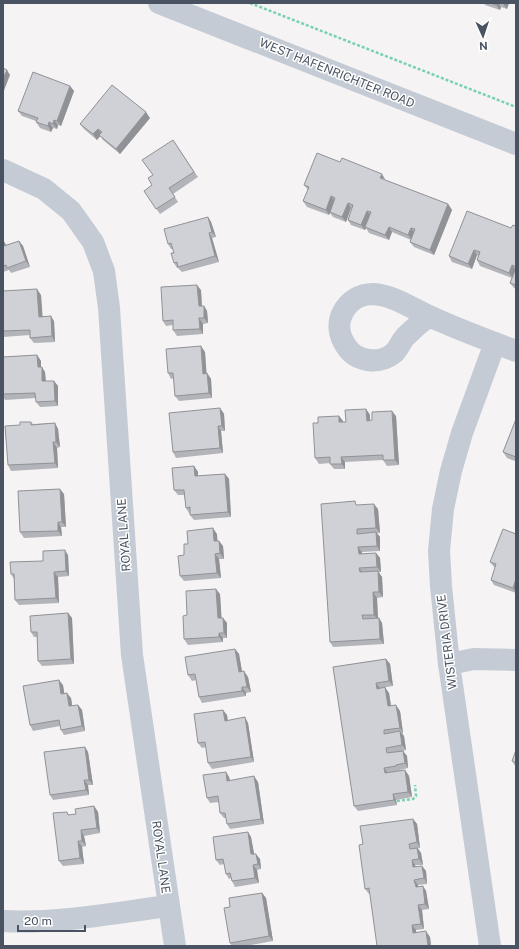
<svg xmlns="http://www.w3.org/2000/svg" width="519" height="949" font-family="'Public Sans',sans-serif">
  <style>
    .lines { fill: none; stroke-linecap: round; stroke-linejoin: round }
    .path { stroke: #78d2b0; stroke-width: 2.5; stroke-dasharray: 3 2; stroke-linecap: butt }
    .minor { stroke: #c4cbd4; stroke-width: 22 }
    .tertiary { stroke: #c4cbd4; stroke-width: 22 }
    .wall { fill: #b2b4b9 }
    .shaded-wall { fill: #919296 }
    .building { fill: #cfd1d7; stroke: #919296 }
    .labels { text-anchor: middle; dominant-baseline: central; stroke-width: 3; stroke-linejoin: round; paint-order: stroke }
    .street-label { font-size: 12px; fill: #4a5361; stroke: #fff }
  </style>
  <rect width="100%" height="100%" fill="#f5f3f3"/>
  <g class="lines">
    <!-- path -->
    <g class="path">
      <path d="M250,3L516,107"/>
      <path d="M397,801L413,799L416,796L415,785"/>
    </g>
    <!-- minor -->
    <g class="minor">
      <path d="M3,170L44,189L71,211L93,242L104,271L109,308L132,655L175,946"/>
      <path d="M429,316C421,322 413,329 406,336C401,341 399,348 394,353C379,365 356,362 346,346C339,336 337,323 343,312C349,301 360,294 373,294C393,295 411,308 429,316C457,329 487,340 516,351"/>
      <path d="M449,664L474,659L516,660"/>
      <path d="M3,921C58,924 113,913 168,906"/>
      <path d="M490,946L449,664L441,586L439,551L443,509L451,471L462,433L495,343"/>
    </g>
    <!-- tertiary -->
    <path class="tertiary" d="M159,3L516,144"/>
  </g>
  <!-- wall -->
  <g class="wall">
    <path d="M484,3H509L507,9L501,7L500,10L485,5Z"/>
    <path d="M70,86L74,91L61,126L58,125L57,129L53,128L51,132L40,128L36,122V121L22,116L18,111Z"/>
    <path d="M150,118L120,154L103,140L100,136L97,140L84,129L80,124Z"/>
    <path d="M173,140L198,177L173,194L178,202L160,214L144,191L152,185L153,175Z"/>
    <path d="M385,180L448,204L452,210L434,255L414,247L410,242L411,240L392,232L389,240L369,233L366,228L365,230L351,225L348,220L352,208H351L346,222L333,217L330,213L329,215L307,207L303,201L308,190L304,185Z"/>
    <path d="M208,217L211,222L216,237L212,238L219,262L182,272L178,268H177L174,263V253L173,249H171L168,244Z"/>
    <path d="M516,226V289L514,288L510,283L512,278L480,266L477,260L478,256L477,255L472,269L452,262L449,256Z"/>
    <path d="M3,240L6,245L19,241L23,246L30,267L11,273L9,270L3,272Z"/>
    <path d="M201,290L202,306H204L207,311L208,323L203,324V334L177,336L173,330V325L166,326L163,321Z"/>
    <path d="M3,291L41,295L42,317L54,321L55,342L34,343L30,338V335L3,337Z"/>
    <path d="M205,352L206,374L207,373L211,379L212,398L179,401L175,396L174,378L171,379L168,373Z"/>
    <path d="M37,355L41,361V367L45,372L46,381H54L58,386V406L40,407L36,402V398L5,400L3,396V357Z"/>
    <path d="M220,408L224,414L225,431H221L223,453L176,458L173,452Z"/>
    <path d="M366,409L370,415V421L396,416L399,465L387,466L383,460L345,462V469H334L330,464V463L319,464L315,458L318,423L339,416L343,421V422H346Z"/>
    <path d="M516,419V463L515,461L507,458L503,452Z"/>
    <path d="M31,422L33,424L55,423L58,429L60,447L57,448L58,468L11,471L8,465L20,425Z"/>
    <path d="M194,466L198,472V476L225,474L229,479L231,517L194,520L190,515V513H189L186,508L184,495H178L174,490Z"/>
    <path d="M64,494L66,527H61L62,536L24,538L20,532Z"/>
    <path d="M358,505L378,509L380,533H377L380,537V551L362,552V554L376,553L380,558L381,572H378L382,577L383,597L377,598L378,618H379L382,623L384,644L333,647L330,642Z"/>
    <path d="M217,534V541H219L223,546L224,559H219L221,578L184,581L180,576L188,544Z"/>
    <path d="M516,534V593L494,585L491,580L495,567H494L490,562Z"/>
    <path d="M68,555L69,576L58,577L59,603L19,605L15,600L14,579L11,574L43,561Z"/>
    <path d="M220,594L221,618H223L227,623V638H223V642L188,645L184,639L187,615Z"/>
    <path d="M68,613L72,618L74,664L42,666L38,661L37,637H34L31,632Z"/>
    <path d="M235,649L239,654L242,672L248,677L251,692L246,693V696L202,703L199,697L196,680L192,681L188,675Z"/>
    <path d="M386,659L390,664L393,686L380,688L389,693L391,706L400,711L403,733L402,734L404,736L406,750L403,751L407,756L408,768L400,770V771L405,770L409,776L412,797L396,800L397,805L358,811L354,806L333,667Z"/>
    <path d="M63,685L64,693L71,698L72,705H78L82,710L85,731L64,735L61,730L60,726L33,731L30,725Z"/>
    <path d="M227,715L228,720L248,723L254,762L212,769L208,763L206,747L202,748L198,743Z"/>
    <path d="M85,747L88,752L93,785H88L89,795L53,800L50,795Z"/>
    <path d="M516,750V767L512,761Z"/>
    <path d="M226,772L229,777L230,780L258,782L264,824L230,829L227,824L226,818H224L220,813L219,802L210,803L207,798Z"/>
    <path d="M94,806L98,812L100,833L84,836L86,846L82,847L84,864L63,866L59,861L70,815L76,814Z"/>
    <path d="M413,819L417,824L420,848H418L421,853L423,865H415L416,867L422,866L426,871L427,884L418,885V886H423L426,891L429,909L422,910L424,929L416,930V933L430,937L431,946L370,894H369L365,889L363,844Z"/>
    <path d="M248,832L251,837L254,854L260,859L261,869L257,870L259,883L235,887L232,881L231,878L229,879L226,874L224,864L220,865L216,860Z"/>
    <path d="M262,893L266,898L273,941L245,946H232L230,943V907Z"/>
  </g>
  <!-- shaded-wall -->
  <g class="shaded-wall">
    <path d="M497,3H499L501,7L500,10L496,5Z"/>
    <path d="M504,3H509L507,9L503,4Z"/>
    <path d="M7,70L10,75L3,93V78Z"/>
    <path d="M70,86L74,91L61,126L57,121Z"/>
    <path d="M146,112L150,118L120,154L116,149Z"/>
    <path d="M54,120L58,125L57,129L53,124Z"/>
    <path d="M49,122L53,128L51,132L48,126Z"/>
    <path d="M98,129L102,134L97,140L93,134Z"/>
    <path d="M382,174L385,179L380,178Z"/>
    <path d="M331,196L335,201L329,215L326,210Z"/>
    <path d="M348,203L351,208L346,222L342,217Z"/>
    <path d="M448,204L452,210L434,255L430,250Z"/>
    <path d="M367,211L371,216L365,227L366,228L365,230L361,225Z"/>
    <path d="M208,217L211,222L216,237L212,232Z"/>
    <path d="M389,227L392,232L389,240L385,235Z"/>
    <path d="M411,228L415,233L412,240L408,235Z"/>
    <path d="M209,233L212,238L219,262L215,256Z"/>
    <path d="M3,240L5,243L8,251L4,246Z"/>
    <path d="M19,241L23,246L30,267L26,261Z"/>
    <path d="M474,250L477,255L472,269L468,264Z"/>
    <path d="M512,265L516,270L513,278L509,273Z"/>
    <path d="M197,285L201,290L202,311L199,306Z"/>
    <path d="M37,289L41,295L43,322L39,317Z"/>
    <path d="M204,306L207,311L208,323L204,318Z"/>
    <path d="M51,316L54,321L55,342L52,336Z"/>
    <path d="M199,318L203,324V334L200,329Z"/>
    <path d="M201,346L205,352L207,379L203,374Z"/>
    <path d="M37,355L41,361V372L38,367Z"/>
    <path d="M42,367L45,372L46,386L42,381Z"/>
    <path d="M207,373L211,379L212,398L209,393Z"/>
    <path d="M54,381L58,386V406L55,401Z"/>
    <path d="M220,408L224,414L225,431L222,426Z"/>
    <path d="M366,409L370,415V426L367,421Z"/>
    <path d="M392,411L396,416L399,465L395,460Z"/>
    <path d="M339,416L343,421V427L339,422Z"/>
    <path d="M55,423L58,429L60,447L56,442Z"/>
    <path d="M218,426L221,431L223,453L220,448Z"/>
    <path d="M53,442L57,448L58,468L55,463Z"/>
    <path d="M341,457L345,462V469L342,464Z"/>
    <path d="M194,466L198,472V482L195,476Z"/>
    <path d="M225,474L229,479L231,517L228,512Z"/>
    <path d="M60,489L64,494L66,527L62,522Z"/>
    <path d="M374,504L378,509L380,533L376,528Z"/>
    <path d="M58,522L61,527L62,536L58,531Z"/>
    <path d="M213,528L217,534L218,547L214,541Z"/>
    <path d="M376,532L380,537V551L377,546Z"/>
    <path d="M219,541L223,546L224,559L220,553Z"/>
    <path d="M358,547L362,552V559L359,554Z"/>
    <path d="M65,550L68,555L69,576L66,571Z"/>
    <path d="M376,553L380,558L381,572L377,567Z"/>
    <path d="M215,554L219,559L221,578L217,573Z"/>
    <path d="M359,568L363,573L360,572Z"/>
    <path d="M378,571L382,577L383,597L379,592Z"/>
    <path d="M54,572L58,577L59,603L56,598Z"/>
    <path d="M516,579V593L513,588Z"/>
    <path d="M216,589L220,594L222,624L218,618Z"/>
    <path d="M373,592L377,598L378,620L374,615Z"/>
    <path d="M68,613L72,618L74,664L71,659Z"/>
    <path d="M223,618L227,623V638L224,633Z"/>
    <path d="M379,618L382,623L384,644L380,639Z"/>
    <path d="M219,633L223,638V642L219,637Z"/>
    <path d="M235,649L239,654L243,677L239,672Z"/>
    <path d="M386,659L390,664L393,686L389,681Z"/>
    <path d="M244,671L248,677L251,692L247,687Z"/>
    <path d="M59,680L63,685L65,699L61,694Z"/>
    <path d="M376,683L380,688L377,689Z"/>
    <path d="M242,687L246,693V696L242,691Z"/>
    <path d="M385,687L389,693L392,712L388,706Z"/>
    <path d="M67,693L71,698L73,711L69,706Z"/>
    <path d="M78,705L82,710L85,731L82,726Z"/>
    <path d="M396,705L400,711L403,733L400,728Z"/>
    <path d="M223,710L227,715L228,726L225,721Z"/>
    <path d="M245,717L248,723L254,762L251,757Z"/>
    <path d="M400,731L404,736L406,750L402,745Z"/>
    <path d="M85,747L88,752L93,785L89,780Z"/>
    <path d="M403,751L407,756L408,768L405,763Z"/>
    <path d="M384,768L388,773H385Z"/>
    <path d="M405,770L409,776L412,797L408,792Z"/>
    <path d="M226,772L229,777L231,786L227,781Z"/>
    <path d="M254,776L258,782L264,824L261,819Z"/>
    <path d="M84,780L88,785L89,795L86,790Z"/>
    <path d="M393,794L396,800L397,805L394,800Z"/>
    <path d="M94,806L98,812L100,833L97,828Z"/>
    <path d="M413,819L417,824L420,848L417,842Z"/>
    <path d="M81,830L84,836L86,846L82,841Z"/>
    <path d="M248,832L251,837L255,859L251,854Z"/>
    <path d="M78,841L82,847L84,864L80,858Z"/>
    <path d="M417,848L421,853L423,865L419,859Z"/>
    <path d="M256,854L260,859L261,869L258,864Z"/>
    <path d="M412,860L415,865L417,872L413,867Z"/>
    <path d="M253,865L257,870L259,883L255,878Z"/>
    <path d="M422,866L426,871L427,884L424,878Z"/>
    <path d="M414,880L418,885L419,892L416,887Z"/>
    <path d="M423,886L426,891L429,909L425,904Z"/>
    <path d="M262,893L266,898L273,941L269,936Z"/>
    <path d="M418,905L422,910L424,929L421,924Z"/>
    <path d="M412,925L416,930L417,938L413,933Z"/>
    <path d="M426,931L430,937L431,946H428Z"/>
  </g>
  <!-- building -->
  <g class="building">
    <path d="M490,3H497L496,5Z"/>
    <path d="M3,68L7,70L3,78Z"/>
    <path d="M33,72L70,86L57,121L54,120L53,124L49,122L48,126L36,122L38,118L18,111Z"/>
    <path d="M112,85L146,112L116,149L99,135L102,132L98,129L93,134L80,124Z"/>
    <path d="M173,140L194,172L169,188L175,197L156,209L144,191L152,185L148,178L153,175L142,160Z"/>
    <path d="M317,153L340,162L342,158L382,174L380,178L448,204L430,250L410,242L415,229L411,228L408,235L389,227L385,235L365,227L371,212L367,211L361,225L348,220L353,205L348,203L342,217L330,212L335,198L331,196L326,210L303,201L309,187L304,185Z"/>
    <path d="M467,211L511,228L513,225L516,226V267L512,265L509,273L477,260L480,252L474,250L468,264L449,256Z"/>
    <path d="M208,217L212,232L209,233L215,256L178,267L177,262L174,263L171,253H174L171,243L168,244L164,229Z"/>
    <path d="M19,241L26,261L7,268L6,265L3,266V242L4,246Z"/>
    <path d="M516,268V285L510,283Z"/>
    <path d="M197,285L199,306H204V318H199L200,329L173,330V320L163,321L161,287Z"/>
    <path d="M37,289L39,317L51,316L52,336L30,338V330L3,331V291Z"/>
    <path d="M201,346L203,374L207,373L209,393L175,396L173,373H168L166,349Z"/>
    <path d="M37,355L38,367H42V381H54L55,401L36,402L35,393L3,394V357Z"/>
    <path d="M220,408L222,426H218L220,448L173,452L169,413Z"/>
    <path d="M366,409L367,421L372,420V412L392,411L395,460H383V455L341,457L342,464H330V457L315,458L313,423H318V417L339,416V422H346L345,410Z"/>
    <path d="M516,419V457L503,452Z"/>
    <path d="M20,422H31V425L55,423L56,442H53L55,463L8,465L5,426L20,425Z"/>
    <path d="M194,466L195,476L225,474L228,512L190,515V507L186,508L184,490H174L172,468Z"/>
    <path d="M60,489L62,522H58V531L20,532L18,491Z"/>
    <path d="M355,501L356,505L374,504L376,528L357,529V534L376,532L377,546L358,547L359,554L376,553L377,567L359,568L360,572L378,571L379,592H373L374,615H362L363,619L379,618L380,639L330,642L321,504Z"/>
    <path d="M213,528L214,541H219L220,553L215,554L217,573L180,576L178,556L184,555V544H188L187,531Z"/>
    <path d="M503,529L516,534V579L513,588L491,580L496,564L490,562Z"/>
    <path d="M65,550L66,571L54,572L56,598L15,600L14,574H11L10,562L43,561V551Z"/>
    <path d="M216,589L218,618H223L224,633H219V637L184,639L183,616L187,615L186,591Z"/>
    <path d="M68,613L71,659L38,661L37,632H31L30,616Z"/>
    <path d="M235,649L239,672L244,671L247,687H242V691L199,697L195,674L188,675L185,657Z"/>
    <path d="M386,659L389,681L376,683L377,689L385,687L388,706L396,705L400,728L384,730V734L400,731L402,745L386,748L387,753L403,751L405,763L396,765V766L384,768L385,773L405,770L408,792L393,794L394,800L354,806L333,667Z"/>
    <path d="M59,680L61,694L67,693L69,706L78,705L82,726L61,730L59,720L30,725L23,686Z"/>
    <path d="M223,710L225,721L245,717L251,757L208,763L205,742L198,743L194,714Z"/>
    <path d="M85,747L89,780H84L86,790L50,795L44,752Z"/>
    <path d="M516,750V763L512,761Z"/>
    <path d="M226,772L227,781L254,776L261,819L227,824L225,813H220L218,796L207,798L203,775Z"/>
    <path d="M94,806L97,828L81,830L82,841H78L80,858L59,861L53,813L67,812L68,815L76,814L75,809Z"/>
    <path d="M413,819L417,842L409,844L410,849L417,848L419,859L412,860L413,867L422,866L424,878L414,880L416,887L423,886L425,904L418,905L421,924L412,925L413,933L426,931L428,946H377L369,888L365,889L359,845L363,844L360,826Z"/>
    <path d="M248,832L251,854H256L258,864L253,865L255,878L232,881L230,873L226,874L223,859L216,860L213,837Z"/>
    <path d="M262,893L269,936L230,943L224,908L230,907L229,898Z"/>
  </g>
  <g class="labels">
    <!-- street labels -->
    <g class="street-label">
      <text transform="translate(337 73) rotate(22)">WEST HAFENRICHTER ROAD</text>
      <text transform="translate(124 535) rotate(-94)">ROYAL LANE</text>
      <text transform="translate(447 642) rotate(-97)">WISTERIA DRIVE</text>
      <text transform="translate(161 857) rotate(82)">ROYAL LANE</text>
    </g>
  </g>
  <!-- border -->
  <rect width="519" height="949" fill="none" stroke="#4a5361" stroke-width="8"/>
  <!-- north arrow -->
  <g transform="translate(483 36) rotate(177)" stroke="#ffffff" stroke-width="3" paint-order="stroke">
  <path d="M0-3L7 15L0 10L-7 15Z" fill="#4a5361"/>
  <text y="-6" font-size="11" font-weight="bold" text-anchor="middle" fill="#4a5361">N</text>
  </g>
  <!-- scale -->
  <path d="M18 925v6h67v-6" fill="none" stroke="#4a5361" stroke-width="2"/>
  <text x="24" y="925" font-size="12" fill="#4a5361" stroke="#ffffff" stroke-width="3" paint-order="stroke">20 m</text>
</svg>
